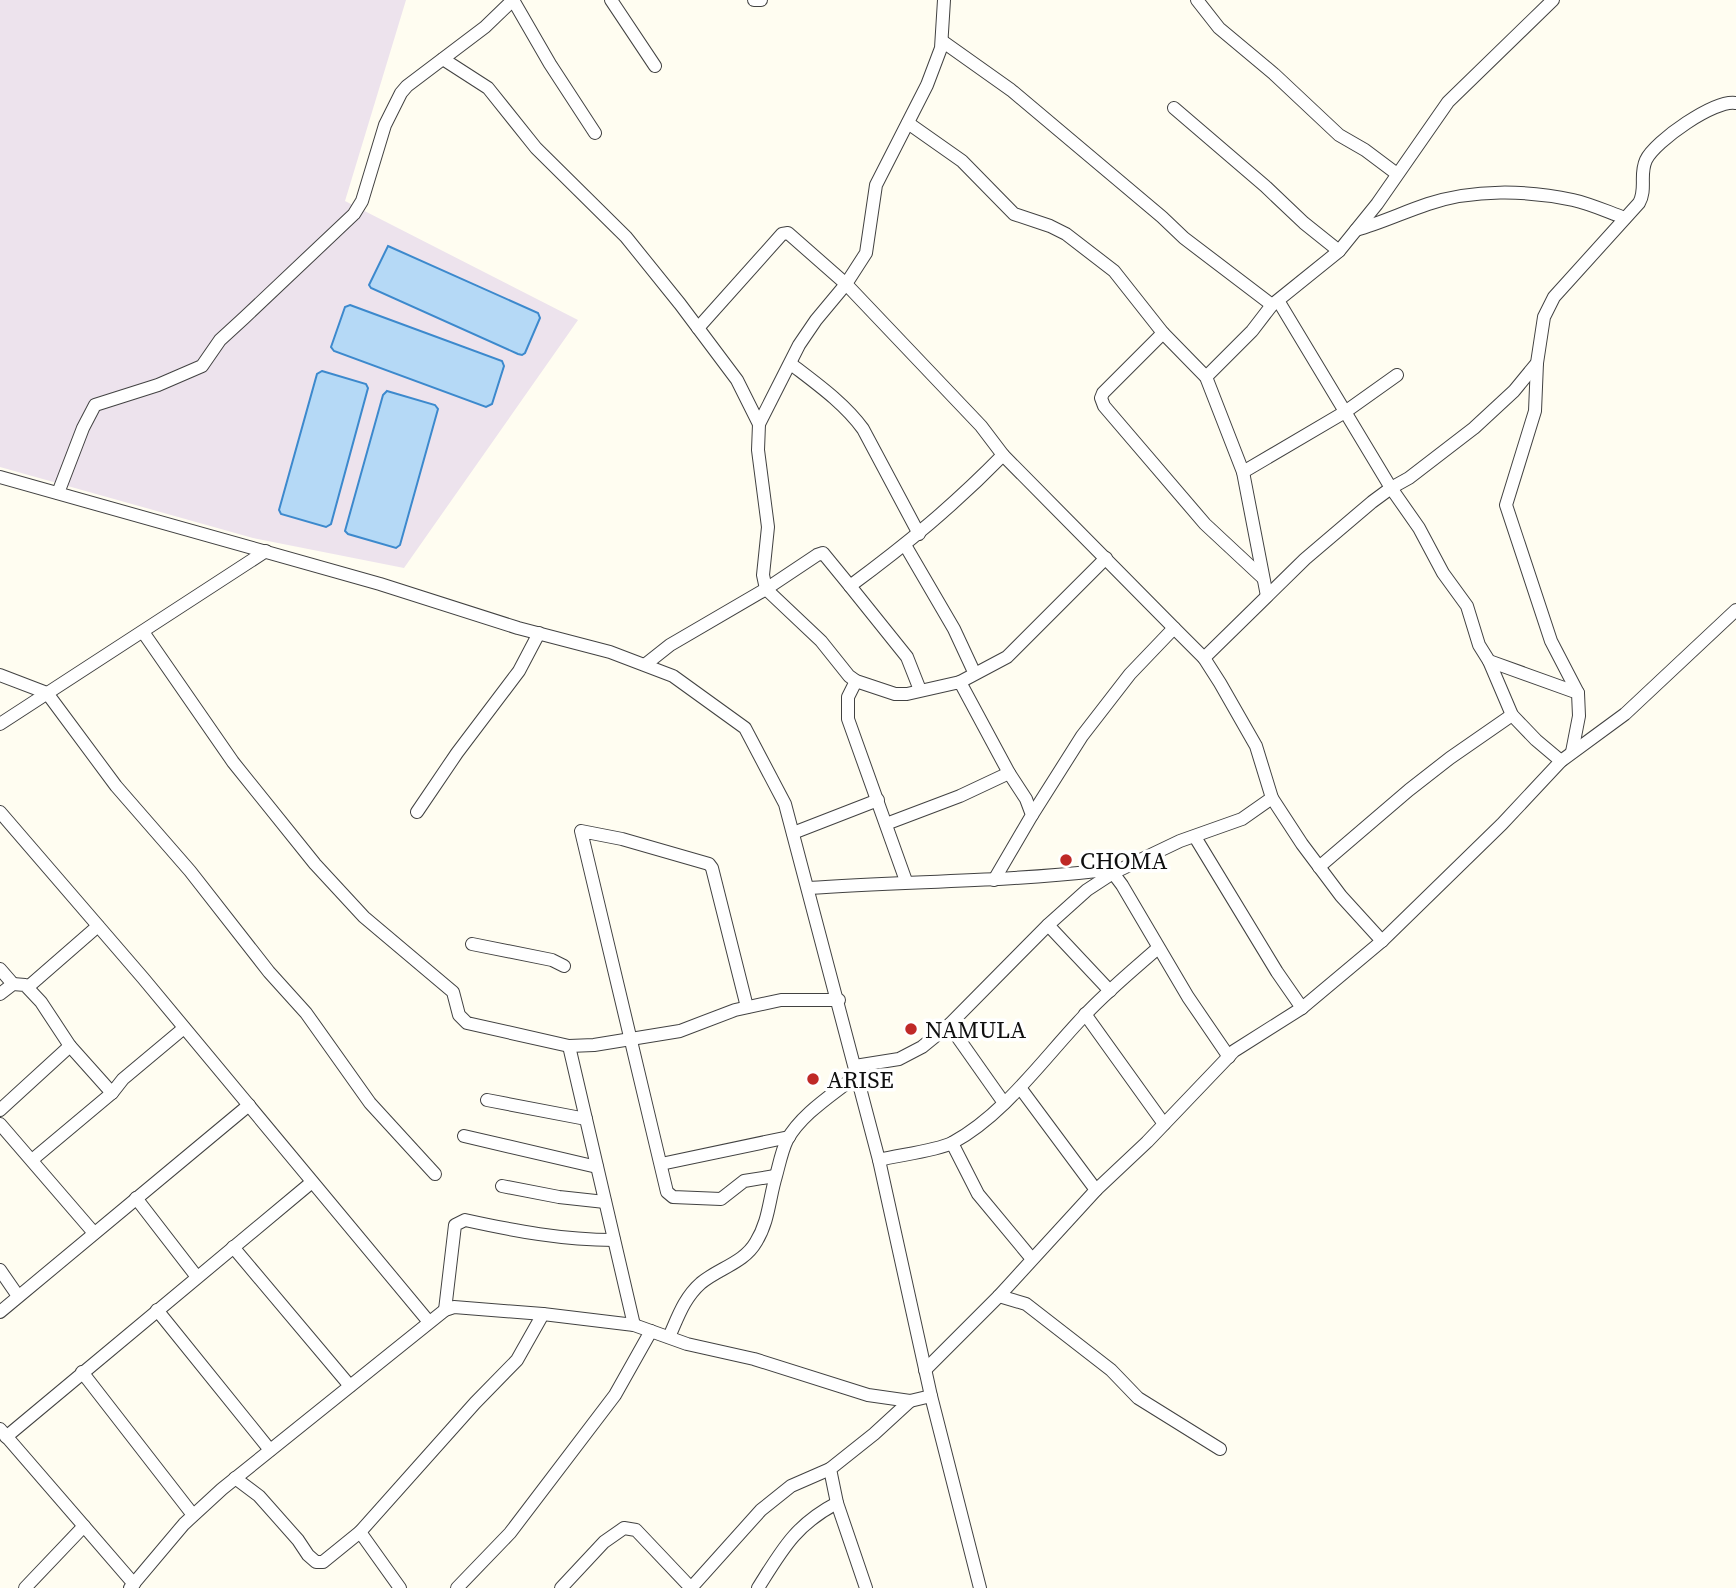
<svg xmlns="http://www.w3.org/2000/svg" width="1736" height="1588" font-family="'Source Serif 4',serif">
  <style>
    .industrial { fill: #ede3ed }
    .water { fill: #b5d9f6; stroke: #3c89cd; stroke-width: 2 }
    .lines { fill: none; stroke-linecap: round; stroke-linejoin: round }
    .minor-casing { stroke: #424242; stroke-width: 14 }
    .minor { stroke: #fff; stroke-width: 12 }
    .poi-dot { fill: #bf2926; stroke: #fff; stroke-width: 2.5 }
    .labels { text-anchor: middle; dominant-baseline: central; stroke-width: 7; stroke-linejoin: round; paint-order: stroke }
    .poi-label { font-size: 24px; fill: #0f0f0f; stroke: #fff; text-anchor: start }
  </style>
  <rect width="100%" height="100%" fill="#fffdf1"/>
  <!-- industrial -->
  <path class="industrial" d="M0,0H406L345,201L578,320L404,568L253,538L0,467Z"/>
  <!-- water -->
  <g class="water">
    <path d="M388,246L538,313L540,318L525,353L522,355L518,354L371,288L369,285Z"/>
    <path d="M350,305L502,361L504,366L492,404L486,407L334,351L331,347L345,307Z"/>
    <path d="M322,371L366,384L368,388L331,524L326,527L281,514L279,510L317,374Z"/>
    <path d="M387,391L435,405L438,409L400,545L396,548L348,534L345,531L383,395Z"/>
  </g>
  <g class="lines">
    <!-- minor casing -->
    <g class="minor-casing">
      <g id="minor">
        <path d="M513,0L550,64L595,133"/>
        <path d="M611,0L655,66"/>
        <path d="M754,0H761"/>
        <path d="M944,0L941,48L927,85L876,185L866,253L846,284L816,320L799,345L759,424L758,450L768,527L763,575L766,589L821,641L849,676L856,681L895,694H907L960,682L1009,773L1026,799L1032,815L994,880"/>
        <path d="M1197,0L1219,28L1274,74L1339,135L1365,150L1397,174"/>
        <path d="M942,41L1011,90L1162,217L1184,238L1272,305"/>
        <path d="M443,59L488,88L536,148L626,237L680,304L737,380L759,424"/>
        <path d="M1174,108L1265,186L1304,223L1339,251"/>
        <path d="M908,123L962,161L1014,214L1050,226L1066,234L1114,271L1163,333L1206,377L1243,472L1267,596"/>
        <path d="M1356,230C1381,223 1404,212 1428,204C1473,189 1527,190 1573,200C1591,204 1608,212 1625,218"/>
        <path d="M1279,302L1391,488L1419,528L1443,573L1467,606L1479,645L1489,661L1578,693L1579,716L1572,752"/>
        <path d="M698,328L782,234L788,233L846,284L981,426L1003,455"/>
        <path d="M1163,333L1103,393L1101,398L1104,406L1205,524L1263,578"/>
        <path d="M1537,363L1535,411L1506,505L1551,641L1578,693"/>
        <path d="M791,364C817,384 844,403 863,429L919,534"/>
        <path d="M1206,377L1252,331L1272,305L1339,251L1377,204L1448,102L1553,0"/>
        <path d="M1243,472L1345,412L1397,375"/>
        <path d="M0,477L380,584L518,628L610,652L673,676L745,728L785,804L879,1160L931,1396L980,1588"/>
        <path d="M58,493L83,428L95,405L158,385L202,366L220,340L244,318L354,214L362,201L385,125L401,93L407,86L485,27L513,0"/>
        <path d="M905,545L954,629L974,672"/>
        <path d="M850,586L907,657L920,690"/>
        <path d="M143,632L233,762L315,864L364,917L453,992L459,1015L467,1023L569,1046L594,1045L680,1031L735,1010L781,1000H839"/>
        <path d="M1204,658L1305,559L1372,502L1391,488L1409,478L1474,428L1514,391L1537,363L1544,317L1554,297L1639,203C1647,189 1639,175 1646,160C1655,141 1715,99 1736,103"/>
        <path d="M1489,661L1512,715L1536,740L1561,761"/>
        <path d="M646,664L670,645L766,589L817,555L823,553L850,586C907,544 953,506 1003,455L1174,628"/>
        <path d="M0,675L47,693L116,786L190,871L269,972L306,1013L370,1103L435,1174"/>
        <path d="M856,681L848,697V719L906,881"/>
        <path d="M960,682L1007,657L1106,558"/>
        <path d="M0,724L266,551"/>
        <path d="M0,812L143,978L429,1322"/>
        <path d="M417,812L457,753L519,671L539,633"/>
        <path d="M1032,815L1082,736L1130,674L1174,628L1204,658L1220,683L1256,746L1272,798L1302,844L1341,896L1382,941"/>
        <path d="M886,824L960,796L1009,773"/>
        <path d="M793,833L878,800"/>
        <path d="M1195,837L1277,972L1302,1008"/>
        <path d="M1319,867L1409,790L1450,758L1512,715"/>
        <path d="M808,888C904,881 1001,882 1097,871L1113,873L1122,885L1188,997L1229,1057"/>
        <path d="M1048,925L1110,991"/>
        <path d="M472,944L552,960L564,966"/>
        <path d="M0,969L13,984"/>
        <path d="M28,987L98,926"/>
        <path d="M0,994L13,984L25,985L41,1002L70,1046L112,1093L123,1079L184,1028"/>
        <path d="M747,1007L712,868L709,864L622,839L581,831L667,1192L673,1197L721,1199L744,1181L775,1176"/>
        <path d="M1085,1014L1164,1124"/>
        <path d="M949,1025L1004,1103"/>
        <path d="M569,1046L634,1325"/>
        <path d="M855,1066L899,1059L922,1047L949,1025L1048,925L1087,890L1113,873L1180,841L1242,819L1272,798"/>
        <path d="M1021,1089L1096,1190"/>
        <path d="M487,1100L586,1119"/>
        <path d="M0,1110L70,1046"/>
        <path d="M0,1124L94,1233"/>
        <path d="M464,1136L597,1167"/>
        <path d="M952,1143L978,1194L1032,1259"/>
        <path d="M32,1160L112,1093"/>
        <path d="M879,1160C899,1155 935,1151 952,1143C1004,1115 1043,1059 1083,1017C1106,992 1133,970 1158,948"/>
        <path d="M661,1164L789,1137"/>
        <path d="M502,1186L559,1197L605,1202"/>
        <path d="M136,1198L197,1277"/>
        <path d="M233,1247L350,1386"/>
        <path d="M0,1270L18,1296"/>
        <path d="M999,1296L1026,1304L1111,1370L1138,1398L1220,1449"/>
        <path d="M157,1310L270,1450"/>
        <path d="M445,1310L455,1225L465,1220C515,1231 563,1240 614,1240"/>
        <path d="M0,1312L249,1105"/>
        <path d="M669,1337C678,1317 684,1298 701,1283C719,1268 744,1263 756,1242C769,1221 769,1199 776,1176C779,1165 782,1150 787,1140C802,1113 834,1094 857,1075"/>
        <path d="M925,1370L999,1296L1096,1190L1147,1142L1234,1051L1302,1008L1382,941L1502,824L1561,761L1625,714L1736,610"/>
        <path d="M82,1372L193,1515"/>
        <path d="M0,1429L134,1584"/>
        <path d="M6,1437L312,1182"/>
        <path d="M235,1478L259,1496L298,1540L308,1555L316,1562H323L360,1532L475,1403L517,1360L543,1314"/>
        <path d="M360,1532L400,1588"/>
        <path d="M25,1588L84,1526"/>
        <path d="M130,1588L184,1524L222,1489L445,1310L454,1307L543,1314L634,1325L687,1344L754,1359L868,1395L910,1401L931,1396"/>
        <path d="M457,1588L510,1533L615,1395L651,1331"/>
        <path d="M561,1588L604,1542L624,1528L636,1530L691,1588"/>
        <path d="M691,1588L761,1510L791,1486L830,1469"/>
        <path d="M758,1588C782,1550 795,1525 837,1503"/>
        <path d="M866,1588L837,1503L830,1469L874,1434L910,1401"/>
      </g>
    </g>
    <!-- minor -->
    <use href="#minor" class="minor"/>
  </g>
  <!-- markers -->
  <g class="poi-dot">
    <circle cx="1066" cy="860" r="7"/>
    <circle cx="911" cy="1029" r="7"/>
    <circle cx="813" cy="1079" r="7"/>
  </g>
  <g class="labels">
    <!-- poi labels -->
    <g class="poi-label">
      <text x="1080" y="860">CHOMA</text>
      <text x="925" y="1029">NAMULA</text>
      <text x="827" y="1079">ARISE</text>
    </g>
  </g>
</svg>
